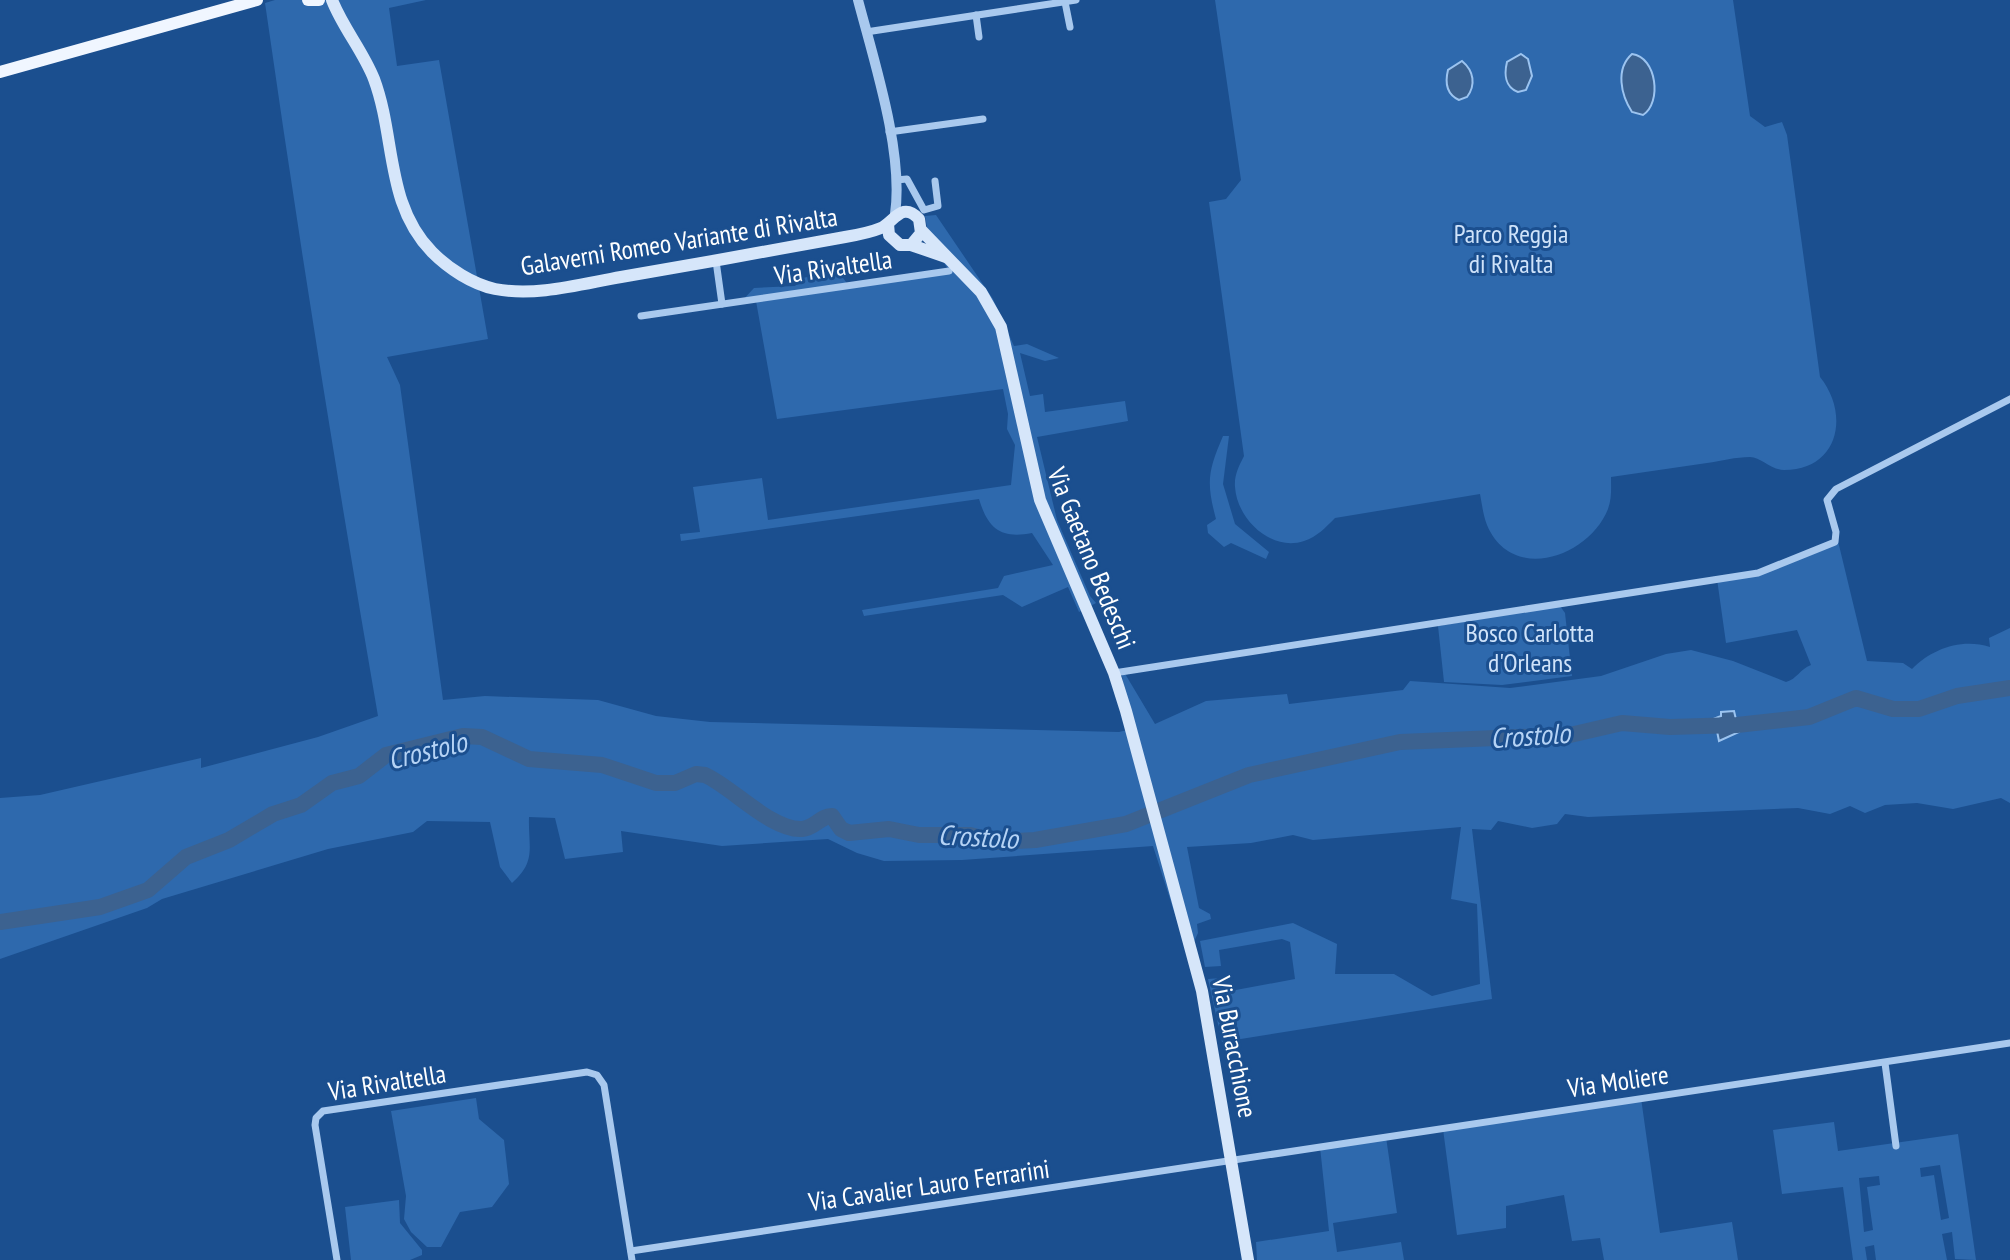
<svg xmlns="http://www.w3.org/2000/svg" width="2010" height="1260" font-family="'PT Sans Narrow',sans-serif">
  <style>
    .green { fill: #2e69ad; fill-rule: evenodd }
    .water { fill: #3c6290; stroke: #9cc4f0; stroke-width: 2 }
    .lines { fill: none; stroke-linecap: round; stroke-linejoin: round }
    .river { stroke: #3c6290; stroke-width: 16 }
    .minor { stroke: #a9c9ee; stroke-width: 7 }
    .tertiary { stroke: #a9c9ee; stroke-width: 10 }
    .secondary { stroke: #d6e6fa; stroke-width: 12 }
    .primary { stroke: #f0f6ff; stroke-width: 12 }
    .labels { text-anchor: middle; dominant-baseline: central; stroke-width: 6; stroke-linejoin: round; paint-order: stroke }
    .park-label { font-size: 26px; fill: #cfe3fa; stroke: #1b4f8f }
    .street-label { font-size: 26px; fill: #fff; stroke: #1b4f8f }
    .water-label { font-size: 28px; font-style: italic; fill: #b5d3f5; stroke: #1b4f8f }
  </style>
  <rect width="100%" height="100%" fill="#1b4f8f"/>
  <!-- green -->
  <g class="green">
    <path d="M275,0H426L389,8L397,66L439,60L488,339L387,357L400,385L443,700L485,696L598,700L656,716L710,722L1119,732L1131,729L1122,676L1124,672L1155,724L1206,701L1287,694L1289,704L1403,690L1410,681L1510,688L1601,676L1666,654L1691,650L1733,661L1786,682C1797,679 1800,669 1811,665L1797,630L1726,643L1717,579L1758,573L1831,545L1837,537L1867,661L1903,663L1912,669C1932,649 1961,638 1990,647L1989,638L2010,628V803L2001,798L1953,809L1917,803L1885,805L1865,813L1850,806L1830,814L1798,808L1588,817L1565,814L1557,824L1532,828L1498,821L1491,830L1472,829L1492,999L1222,1042L1208,979L1222,978L1225,992L1295,979L1290,942L1282,939L1219,950L1221,966L1205,967L1200,941L1293,923L1337,944L1335,974H1394L1432,996L1480,984L1477,904L1451,899L1461,827L1313,840L1293,835L1251,843L1187,847L1199,908L1210,914L1211,919L1197,924L1198,933L1192,946L1179,927L1153,846L962,860L884,861L857,853L828,839L722,846L621,831L623,852L565,859L555,818L529,817C528,847 537,861 512,883L500,867L490,822L427,821L413,832L328,849L162,899L147,908L0,959V798L40,795L201,758V768L318,737L378,716C337,479 299,241 265,3Z"/>
    <path d="M1215,0H1733L1750,116L1765,127L1782,122L1787,135L1820,377C1850,414 1839,470 1784,470C1771,470 1761,457 1750,457C1736,457 1721,461 1707,463C1675,468 1643,472 1611,477C1611,488 1612,498 1608,509C1589,557 1512,584 1487,525C1483,515 1482,504 1480,494L1335,518C1326,527 1317,537 1304,541C1271,552 1237,519 1235,487C1234,475 1239,466 1244,456L1209,202L1226,199L1241,180Z"/>
    <path d="M936,215L993,299L1014,346L1027,344L1059,358L1045,361L1020,353L1030,396L1043,394L1045,412L1125,401L1128,421L1037,437L1057,520L1090,596L1096,603L1079,612L1068,587L1022,607L1003,595L864,616L862,610L998,588L1004,576L1053,565L1032,533C1001,539 988,529 979,499L681,541L680,534L700,532L693,487L762,478L768,520L1011,485L1015,445L1007,429L1008,414L1003,389L777,419L756,301L741,302L754,288L795,286L803,278L837,270L849,286L949,270L930,244L925,216Z"/>
    <path d="M1223,436H1229L1223,484L1235,524L1269,552L1266,559L1231,543L1224,547L1208,533L1207,525L1216,519C1206,482 1208,471 1223,436Z"/>
    <path d="M1560,606L1565,613L1572,676L1502,685L1444,682L1438,626Z"/>
    <path d="M476,1098L479,1119L504,1140L509,1184L492,1207L460,1212L441,1247H427L411,1232L404,1219L406,1196L391,1111Z"/>
    <path d="M1641,1098L1660,1233L1732,1222L1738,1260H1604L1600,1238L1572,1241L1564,1195L1506,1206V1228L1457,1235L1443,1129Z"/>
    <path d="M1834,1122L1838,1151L1958,1134L1976,1260L1955,1259L1952,1232L1942,1234L1947,1260H1876L1874,1245L1865,1247L1867,1260H1853L1843,1187L1782,1194L1773,1130ZM1940,1165L1949,1218L1941,1220L1934,1175L1921,1177L1920,1168ZM1879,1176L1880,1185L1867,1187L1873,1230L1864,1232L1859,1178Z"/>
    <path d="M1386,1137L1397,1213L1333,1223L1337,1252L1401,1242L1404,1260H1257L1256,1242L1329,1231L1320,1147Z"/>
    <path d="M399,1200L400,1223L422,1250V1255L410,1260H351L345,1207Z"/>
  </g>
  <!-- water -->
  <g class="water">
    <path d="M1521,54L1528,59L1532,76L1526,90L1518,92C1505,87 1504,74 1507,62Z"/>
    <path d="M1632,54C1657,57 1662,103 1643,115L1632,112C1621,95 1615,69 1632,54Z"/>
    <path d="M1462,61C1474,71 1476,85 1467,97L1459,100C1446,94 1445,82 1448,70Z"/>
    <path d="M1734,711L1739,732L1719,741L1717,731L1708,725L1713,719L1721,716V712Z"/>
  </g>
  <g class="lines">
    <!-- river -->
    <path class="river" d="M0,922L100,907L148,890L186,857L229,840L273,814L301,805L332,783L359,776L386,755L463,736L482,737L529,759L602,765L656,783H675L696,774L705,775C732,787 772,831 802,829C815,828 820,816 832,816L841,829L849,833L889,829L919,835H970L997,842L1035,840L1126,824L1249,775L1400,742L1570,735L1622,723L1670,727L1737,725L1809,717L1856,698L1893,709H1919L1957,696L2010,688"/>
    <!-- minor -->
    <g class="minor">
      <path d="M1065,2L1070,27"/>
      <path d="M976,15L979,37"/>
      <path d="M866,32L1076,0"/>
      <path d="M889,132L983,119"/>
      <path d="M896,180L907,179L924,210L938,206L935,181"/>
      <path d="M716,261L722,304"/>
      <path d="M641,316L949,271"/>
      <path d="M1114,673L1758,573L1835,542L1836,532L1827,500L1836,489L2010,399"/>
      <path d="M1885,1063L1896,1146"/>
      <path d="M631,1251L2010,1043"/>
      <path d="M337,1260L315,1125L316,1118L323,1111L587,1072L597,1075L604,1085L632,1260"/>
    </g>
    <!-- tertiary -->
    <path class="tertiary" d="M858,0C874,61 904,153 895,214"/>
    <!-- secondary -->
    <g class="secondary">
      <path d="M332,0C343,28 363,51 374,79C396,138 385,204 432,252C449,269 472,284 495,289C536,297 581,284 621,277C696,264 770,251 845,237C857,235 869,233 881,228C895,221 902,201 919,219L921,233L911,245H900L889,235L888,224"/>
      <path d="M922,231L981,292L1001,327L1040,500L1114,673L1126,711L1202,991L1248,1260"/>
      <path d="M911,245L946,257"/>
    </g>
    <!-- primary -->
    <g class="primary">
      <path d="M308,0H319"/>
      <path d="M0,72L257,0"/>
    </g>
  </g>
  <g class="labels">
    <!-- park labels -->
    <g class="park-label">
      <text x="1511" y="233">Parco Reggia<tspan x="1511" dy="30">di Rivalta</tspan></text>
      <text x="1530" y="632">Bosco Carlotta<tspan x="1530" dy="30">d'Orleans</tspan></text>
    </g>
    <!-- street labels -->
    <g class="street-label">
      <text transform="translate(679 241) rotate(-9)">Galaverni Romeo Variante di Rivalta</text>
      <text transform="translate(833 267) rotate(-8)">Via Rivaltella</text>
      <text transform="translate(1092 558) rotate(68)">Via Gaetano Bedeschi</text>
      <text transform="translate(1235 1047) rotate(79)">Via Buracchione</text>
      <text transform="translate(1618 1081) rotate(-8)">Via Moliere</text>
      <text transform="translate(387 1082) rotate(-9)">Via Rivaltella</text>
      <text transform="translate(929 1185) rotate(-8)">Via Cavalier Lauro Ferrarini</text>
    </g>
    <!-- water labels -->
    <g class="water-label">
      <text transform="translate(1530 735) rotate(-4)">Crostolo</text>
      <text transform="translate(427 750) rotate(-14)">Crostolo</text>
      <text transform="translate(978 836) rotate(3)">Crostolo</text>
    </g>
  </g>
</svg>
